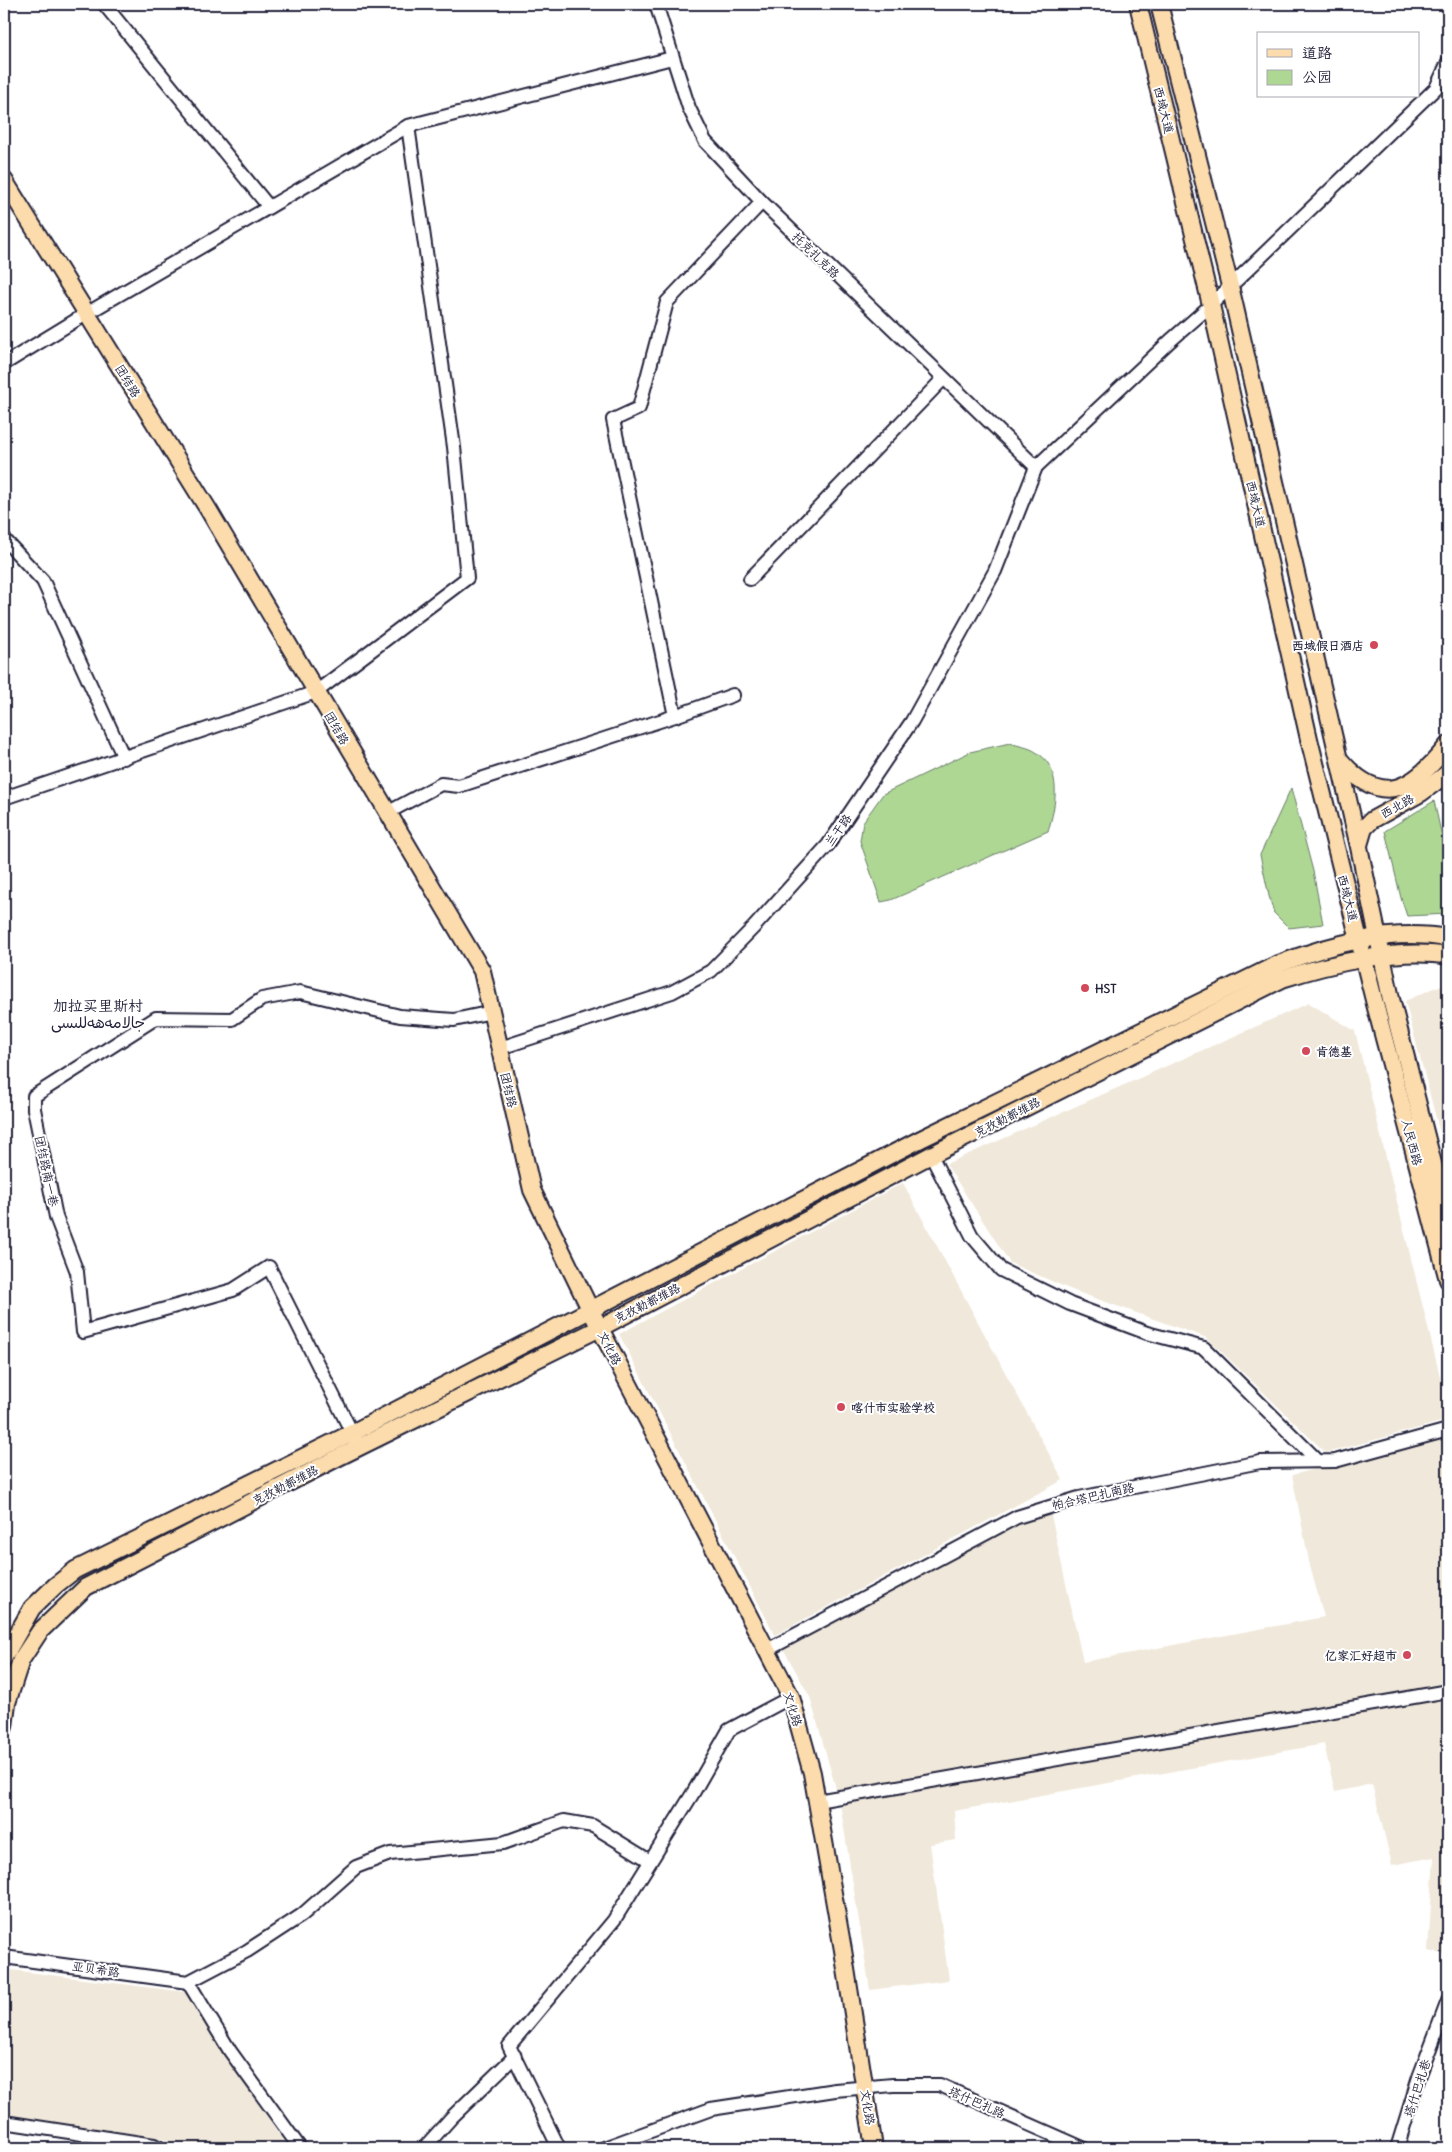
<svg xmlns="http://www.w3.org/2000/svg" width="1452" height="2152" font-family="Delius,'Playpen Sans Arabic','LXGW WenKai TC',sans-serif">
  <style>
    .built { fill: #f0e8da }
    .green { fill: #aed794; stroke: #687c68 }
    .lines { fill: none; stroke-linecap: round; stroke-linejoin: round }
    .minor-casing { stroke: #22223b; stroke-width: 16 }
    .major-casing { stroke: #22223b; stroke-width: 20 }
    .minor { stroke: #fff; stroke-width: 12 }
    .major { stroke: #fcdcac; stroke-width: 16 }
    .poi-dot { fill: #d1495b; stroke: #fff; stroke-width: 2 }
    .labels { text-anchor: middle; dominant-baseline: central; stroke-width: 4; stroke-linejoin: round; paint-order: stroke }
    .street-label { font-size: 12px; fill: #22223b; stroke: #fff }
    .poi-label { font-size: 12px; font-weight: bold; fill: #22223b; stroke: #fff; text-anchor: start }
    .quarter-label { font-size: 15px; fill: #22223b; stroke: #fff }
  </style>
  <rect width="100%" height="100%" fill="#fff"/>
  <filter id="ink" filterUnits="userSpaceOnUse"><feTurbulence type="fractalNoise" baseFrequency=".02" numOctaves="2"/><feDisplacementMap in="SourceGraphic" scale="10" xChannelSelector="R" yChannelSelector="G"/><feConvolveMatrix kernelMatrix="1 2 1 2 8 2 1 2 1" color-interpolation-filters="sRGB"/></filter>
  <g filter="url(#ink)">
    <!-- built -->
    <g class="built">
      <path d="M1448,982V1163L1405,1001Z"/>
      <path d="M1309,1003L1355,1031L1448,1409V1420L1326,1453L1207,1338L1072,1290L1010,1263L946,1164Z"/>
      <path d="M903,1183L1063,1480L775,1635L619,1334Z"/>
      <path d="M1448,1435V1955L1428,1951L1434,1857L1392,1865L1372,1784L1335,1792L1324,1744L954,1811L956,1840L930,1844L949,1980L870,1990L840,1803L810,1697L784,1650L993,1536L1028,1520L1051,1515L1083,1662L1324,1617L1310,1566L1292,1475Z"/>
      <path d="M4,1969L185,1992L288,2148H181L161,2138L4,2114Z"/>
    </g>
    <!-- green -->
    <g class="green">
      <path d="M1010,743C1018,746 1029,747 1036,752C1063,768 1056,806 1048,831L891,900L881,902L860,841L863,822L883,794L970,752Z"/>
      <path d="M1291,788L1313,871L1323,924L1289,928L1274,913L1269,896L1260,855Z"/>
      <path d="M1434,801L1448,864V914L1407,916L1401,898L1385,831Z"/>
    </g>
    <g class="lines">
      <!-- minor casing -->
      <g class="minor-casing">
        <g id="minor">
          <path d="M104,4L269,207"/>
          <path d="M656,4L689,108L705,141L762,202L1036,467"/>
          <path d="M4,364L86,314L408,126L672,58"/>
          <path d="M4,539L43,581L124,758"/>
          <path d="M750,579L943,379"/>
          <path d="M675,716L613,420L639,408L667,302L762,202"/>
          <path d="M4,798L316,692L467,578L454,447L408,126"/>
          <path d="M387,813L441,784L459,786L675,716L733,695"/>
          <path d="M500,1048L672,992L711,971L754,927L828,845L912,721L995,571L1036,467L1170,341L1211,305L1436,88L1448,62"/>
          <path d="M931,1155L972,1236L1001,1270L1070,1304L1147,1333L1204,1348L1318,1461"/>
          <path d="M356,1441L269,1267L233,1290L83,1332L77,1272L56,1217L34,1109V1096L156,1018L232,1019L262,999L300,992L400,1016L454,1020L492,1012"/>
          <path d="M767,1650L1017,1517L1079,1498L1260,1462L1335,1461L1448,1430"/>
          <path d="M817,1801L1448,1691"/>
          <path d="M4,1957L188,1982"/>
          <path d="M188,1982L247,1951L302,1915L356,1867L390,1854L503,1843L564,1821L593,1826L650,1861"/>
          <path d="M188,1982L230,2051L300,2148"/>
          <path d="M4,2122L154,2145L160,2148"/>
          <path d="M424,2148L452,2117L515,2056"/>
          <path d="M559,2148L509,2046L614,1920L693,1793L729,1730L791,1697"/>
          <path d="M604,2148L711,2109L835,2090L893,2085H940L1083,2148"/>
          <path d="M1397,2148L1419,2077L1448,2001"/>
        </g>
      </g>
      <!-- major casing -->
      <g class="major-casing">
        <g id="major">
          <path d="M1138,4L1211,305L1309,739L1375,1004L1448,1280"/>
          <path d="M1159,4L1230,286L1359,847L1391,999L1448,1222"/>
          <path d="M4,180L208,509L482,971L532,1190L591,1311L791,1697L812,1773L843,1950L874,2148"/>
          <path d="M1340,760C1383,810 1414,788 1448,745"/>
          <path d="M1359,845L1364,828L1372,820L1421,793L1448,773"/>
          <path d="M4,1657L32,1608L56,1585L75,1570L352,1433L921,1139L1276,965C1330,944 1390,928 1448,938"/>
          <path d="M4,1727L7,1703L21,1660L40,1631L86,1587L339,1457L600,1328L931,1155L1282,979C1328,964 1400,947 1448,956"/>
        </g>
      </g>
      <!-- minor -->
      <use href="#minor" class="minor"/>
      <!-- major -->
      <use href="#major" class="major"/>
    </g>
  </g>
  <!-- markers -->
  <g class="poi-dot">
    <circle cx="1374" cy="645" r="5"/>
    <circle cx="1085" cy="988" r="5"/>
    <circle cx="1306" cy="1051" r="5"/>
    <circle cx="841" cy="1407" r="5"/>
    <circle cx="1407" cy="1655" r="5"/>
  </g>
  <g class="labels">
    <!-- street labels -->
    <g class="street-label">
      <text transform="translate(1164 110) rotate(76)">西域大道</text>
      <text transform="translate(816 255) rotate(44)">托克扎克路</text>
      <text transform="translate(128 381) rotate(58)">团结路</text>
      <text transform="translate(1256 504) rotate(77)">西域大道</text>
      <text transform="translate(337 728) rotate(60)">团结路</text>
      <text transform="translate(1397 806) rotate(-29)">西北路</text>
      <text transform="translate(838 830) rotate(-55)">兰干路</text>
      <text transform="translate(1348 898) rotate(76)">西域大道</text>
      <text transform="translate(509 1090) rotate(77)">团结路</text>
      <text transform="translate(1007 1117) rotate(-27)">克孜勒都维路</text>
      <text transform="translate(1412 1142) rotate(75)">人民西路</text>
      <text transform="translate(47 1171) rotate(78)">团结路南一巷</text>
      <text transform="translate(647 1303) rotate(-27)">克孜勒都维路</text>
      <text transform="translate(610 1348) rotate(63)">文化路</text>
      <text transform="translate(285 1485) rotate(-27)">克孜勒都维路</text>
      <text transform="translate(1093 1496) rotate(-13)">帕合塔巴扎南路</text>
      <text transform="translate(793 1709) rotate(72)">文化路</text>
      <text transform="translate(96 1969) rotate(8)">亚贝希路</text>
      <text transform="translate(1417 2088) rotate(-72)">塔什巴扎巷</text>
      <text transform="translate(977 2102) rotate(24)">塔什巴扎路</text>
      <text transform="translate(868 2107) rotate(81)">文化路</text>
    </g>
    <!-- poi labels -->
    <g class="poi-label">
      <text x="1364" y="645" text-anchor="end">西域假日酒店</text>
      <text x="1095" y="988">HST</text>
      <text x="1316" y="1051">肯德基</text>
      <text x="851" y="1407">喀什市实验学校</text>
      <text x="1397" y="1655" text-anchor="end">亿家汇好超市</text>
    </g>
    <!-- quarter labels -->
    <g class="quarter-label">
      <text x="98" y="1005">加拉买里斯村<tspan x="98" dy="17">جالامەھەللىسى</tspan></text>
    </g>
  </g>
  <!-- margin -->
  <rect width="1452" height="2152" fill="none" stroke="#fff" stroke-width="20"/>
  <rect x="10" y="10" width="1432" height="2132" fill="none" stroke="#22223b" stroke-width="2" filter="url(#ink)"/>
  <!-- legend -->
  <rect x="1257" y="32" width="162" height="65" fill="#ffffff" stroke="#a7a7b1"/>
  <rect x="1267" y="49" width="25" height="8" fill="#fcdcac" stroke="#a7a7b1"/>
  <text x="1302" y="58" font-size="15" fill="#22223b">道路</text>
  <rect x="1267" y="70" width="25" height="15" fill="#aed794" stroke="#a7a7b1"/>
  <text x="1302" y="82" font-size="15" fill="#22223b">公园</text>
</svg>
